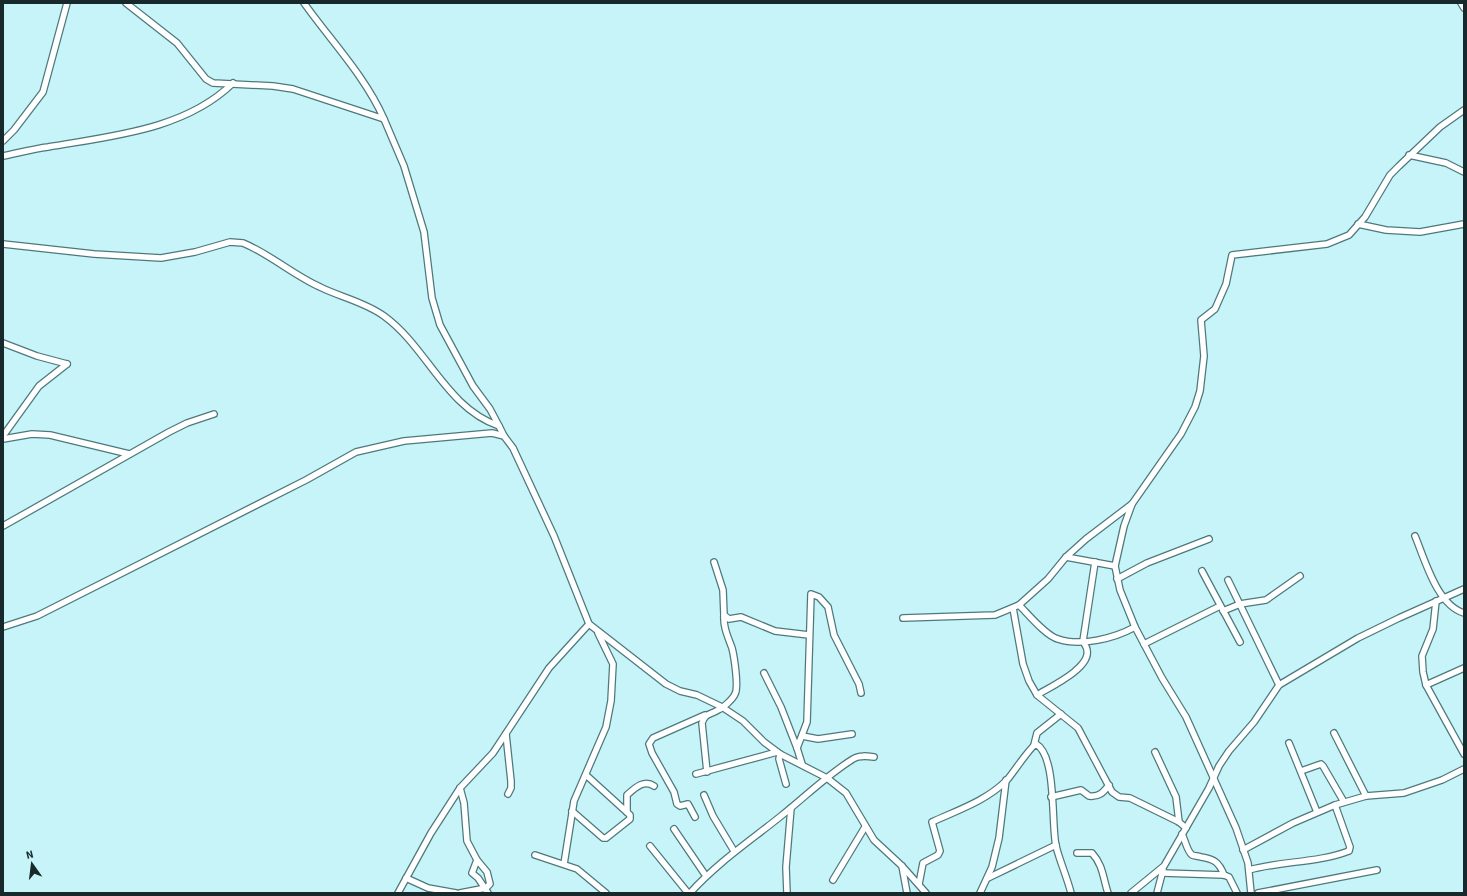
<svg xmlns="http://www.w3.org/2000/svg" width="1467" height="896" font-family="'Source Sans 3',sans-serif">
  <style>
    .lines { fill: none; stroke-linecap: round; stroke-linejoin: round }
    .minor-casing { stroke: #4e797c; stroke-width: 8 }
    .minor { stroke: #fff; stroke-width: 5.5 }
  </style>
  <rect width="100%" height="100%" fill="#c6f4f8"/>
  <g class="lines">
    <!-- minor casing -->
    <g class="minor-casing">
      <g id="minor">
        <path d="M126,3L177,43L206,79L213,83L273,86L293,89L384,119C365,76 331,41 304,3"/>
        <path d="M1461,3L1464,8"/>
        <path d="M384,119L404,166L424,232L432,298L440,325L473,386L490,409L499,426"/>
        <path d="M3,141L14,130L43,92L67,3"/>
        <path d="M1409,155L1446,163L1464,172"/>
        <path d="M3,156C18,153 33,149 48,147C111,136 185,130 233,83"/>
        <path d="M1358,224L1386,230L1420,232L1464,224"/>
        <path d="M3,244L94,254L161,258L195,252L230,242L243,243C270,254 293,275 320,287C340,297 365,302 384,316C427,347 446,408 499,426L504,436"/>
        <path d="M3,343L37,356L67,364"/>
        <path d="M3,436L39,386L67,364"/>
        <path d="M3,439L32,434L50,435L129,454"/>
        <path d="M3,526L169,432L187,423L214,414"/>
        <path d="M1415,536C1425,560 1437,605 1464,613"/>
        <path d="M1066,557L1115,566"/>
        <path d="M714,562L723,590L724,615L729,619L741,617L775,631L809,635"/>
        <path d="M1202,571L1240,642"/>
        <path d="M1117,579L1147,563L1209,539"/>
        <path d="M1228,580L1279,685"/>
        <path d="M1436,601L1433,629L1422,656L1423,672L1426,685L1464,754"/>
        <path d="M1019,605C1028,614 1046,636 1058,639C1081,647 1115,638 1135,627"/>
        <path d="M1013,608L1023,664L1029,681L1037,695L1078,728L1112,792L1119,797L1130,798L1179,822L1186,828"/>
        <path d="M1223,611L1240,604L1266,600L1300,576"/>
        <path d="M903,618L995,615L1019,605L1048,579L1066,557L1086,539L1132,504"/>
        <path d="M3,627L37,616L306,480L356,452L404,441L492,433L504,436L513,448L554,536L589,624L666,684L680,691L697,695L722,707L743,721L764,742L780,754L827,778L846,793L874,840L902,866L926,893"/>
        <path d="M1144,644L1220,606"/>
        <path d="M764,673L781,707L797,748"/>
        <path d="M1426,685L1464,668"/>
        <path d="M1037,695C1050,687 1091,668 1087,650C1087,647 1084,644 1083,641L1095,562"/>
        <path d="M1334,733L1366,796"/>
        <path d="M506,734L511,781V788L508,794"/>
        <path d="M802,736L818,739L852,734"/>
        <path d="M1289,743L1317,812"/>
        <path d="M1034,745L1037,733L1061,714"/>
        <path d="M1155,752L1176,797L1179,822"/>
        <path d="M780,754L779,759L786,784"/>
        <path d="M802,764L797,748L807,722L811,594L819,597L828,607L834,635L859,684L861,693"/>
        <path d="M1301,771L1321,764L1323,766L1344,802"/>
        <path d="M707,772L702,723C705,713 710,715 718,710C723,708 733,699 735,694C739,687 734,656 732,648C728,637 723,627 724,615"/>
        <path d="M696,774L777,752"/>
        <path d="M460,788L464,803L467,841L477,860L472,873L478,878L488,893"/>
        <path d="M704,795L713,816L734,851"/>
        <path d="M1051,797L1081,790L1089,796C1099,797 1103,793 1109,785"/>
        <path d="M572,811L603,838H606L630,819V815L586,775"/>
        <path d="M627,812V795C635,788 644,779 654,786"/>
        <path d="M695,817L688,804L680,806L677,804L674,792L652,753L649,744L653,738L705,715"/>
        <path d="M674,829L706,876"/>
        <path d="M1182,834C1185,840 1187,851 1192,855C1194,856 1198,856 1201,857C1214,859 1219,862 1224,875"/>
        <path d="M650,846L688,893"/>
        <path d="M1243,850L1293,823L1335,805L1366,796L1404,793L1442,780L1464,769"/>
        <path d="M1077,853H1092C1103,865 1103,878 1108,893"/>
        <path d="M535,855L577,869L606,893"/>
        <path d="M564,864L574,801L606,727L611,701L613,664L598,633"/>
        <path d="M902,866L907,893"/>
        <path d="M1249,870C1281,861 1317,863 1349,851L1350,847L1335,805"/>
        <path d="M1162,873L1224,875L1229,877L1237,893"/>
        <path d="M406,878L428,888L456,893"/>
        <path d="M988,878L1056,845"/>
        <path d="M833,880L865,827"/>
        <path d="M919,884L923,863L938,855L940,851L932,822C958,810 986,801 1007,780C1013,773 1031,746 1036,744C1057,756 1051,823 1056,846C1060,862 1067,877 1071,893"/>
        <path d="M398,893L431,833L460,788L493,753L549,668L589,624"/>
        <path d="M460,893L486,888L490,884L487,872L477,860"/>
        <path d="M690,893C717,863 750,841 781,816C805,797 827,775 853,759C859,755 867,756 874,757"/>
        <path d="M787,893L786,867L791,808"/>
        <path d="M980,893L992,867L999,838L1006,780"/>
        <path d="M1131,893L1164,866L1209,788L1219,766L1229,751L1254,722L1279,685L1358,638L1399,618L1464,589"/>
        <path d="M1157,893L1163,870"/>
        <path d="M1251,893L1248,863L1236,828L1186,717L1162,678L1135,627L1120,590L1115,566L1124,526L1132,504L1181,434L1195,407L1200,391L1204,356L1201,320L1215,309L1226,284L1232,255L1327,244L1349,235L1365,217L1390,175L1399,166L1440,127L1464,110"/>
        <path d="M1258,893L1377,870"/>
      </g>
    </g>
    <!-- minor -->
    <use href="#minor" class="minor"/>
  </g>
  <!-- border -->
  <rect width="1467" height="896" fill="none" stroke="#17292a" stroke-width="8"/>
  <!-- north arrow -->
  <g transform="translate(32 864) rotate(346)" stroke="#c6f4f8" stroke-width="3" paint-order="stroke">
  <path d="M0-3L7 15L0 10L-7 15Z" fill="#17292a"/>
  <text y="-6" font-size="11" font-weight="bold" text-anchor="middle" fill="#17292a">N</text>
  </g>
</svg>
